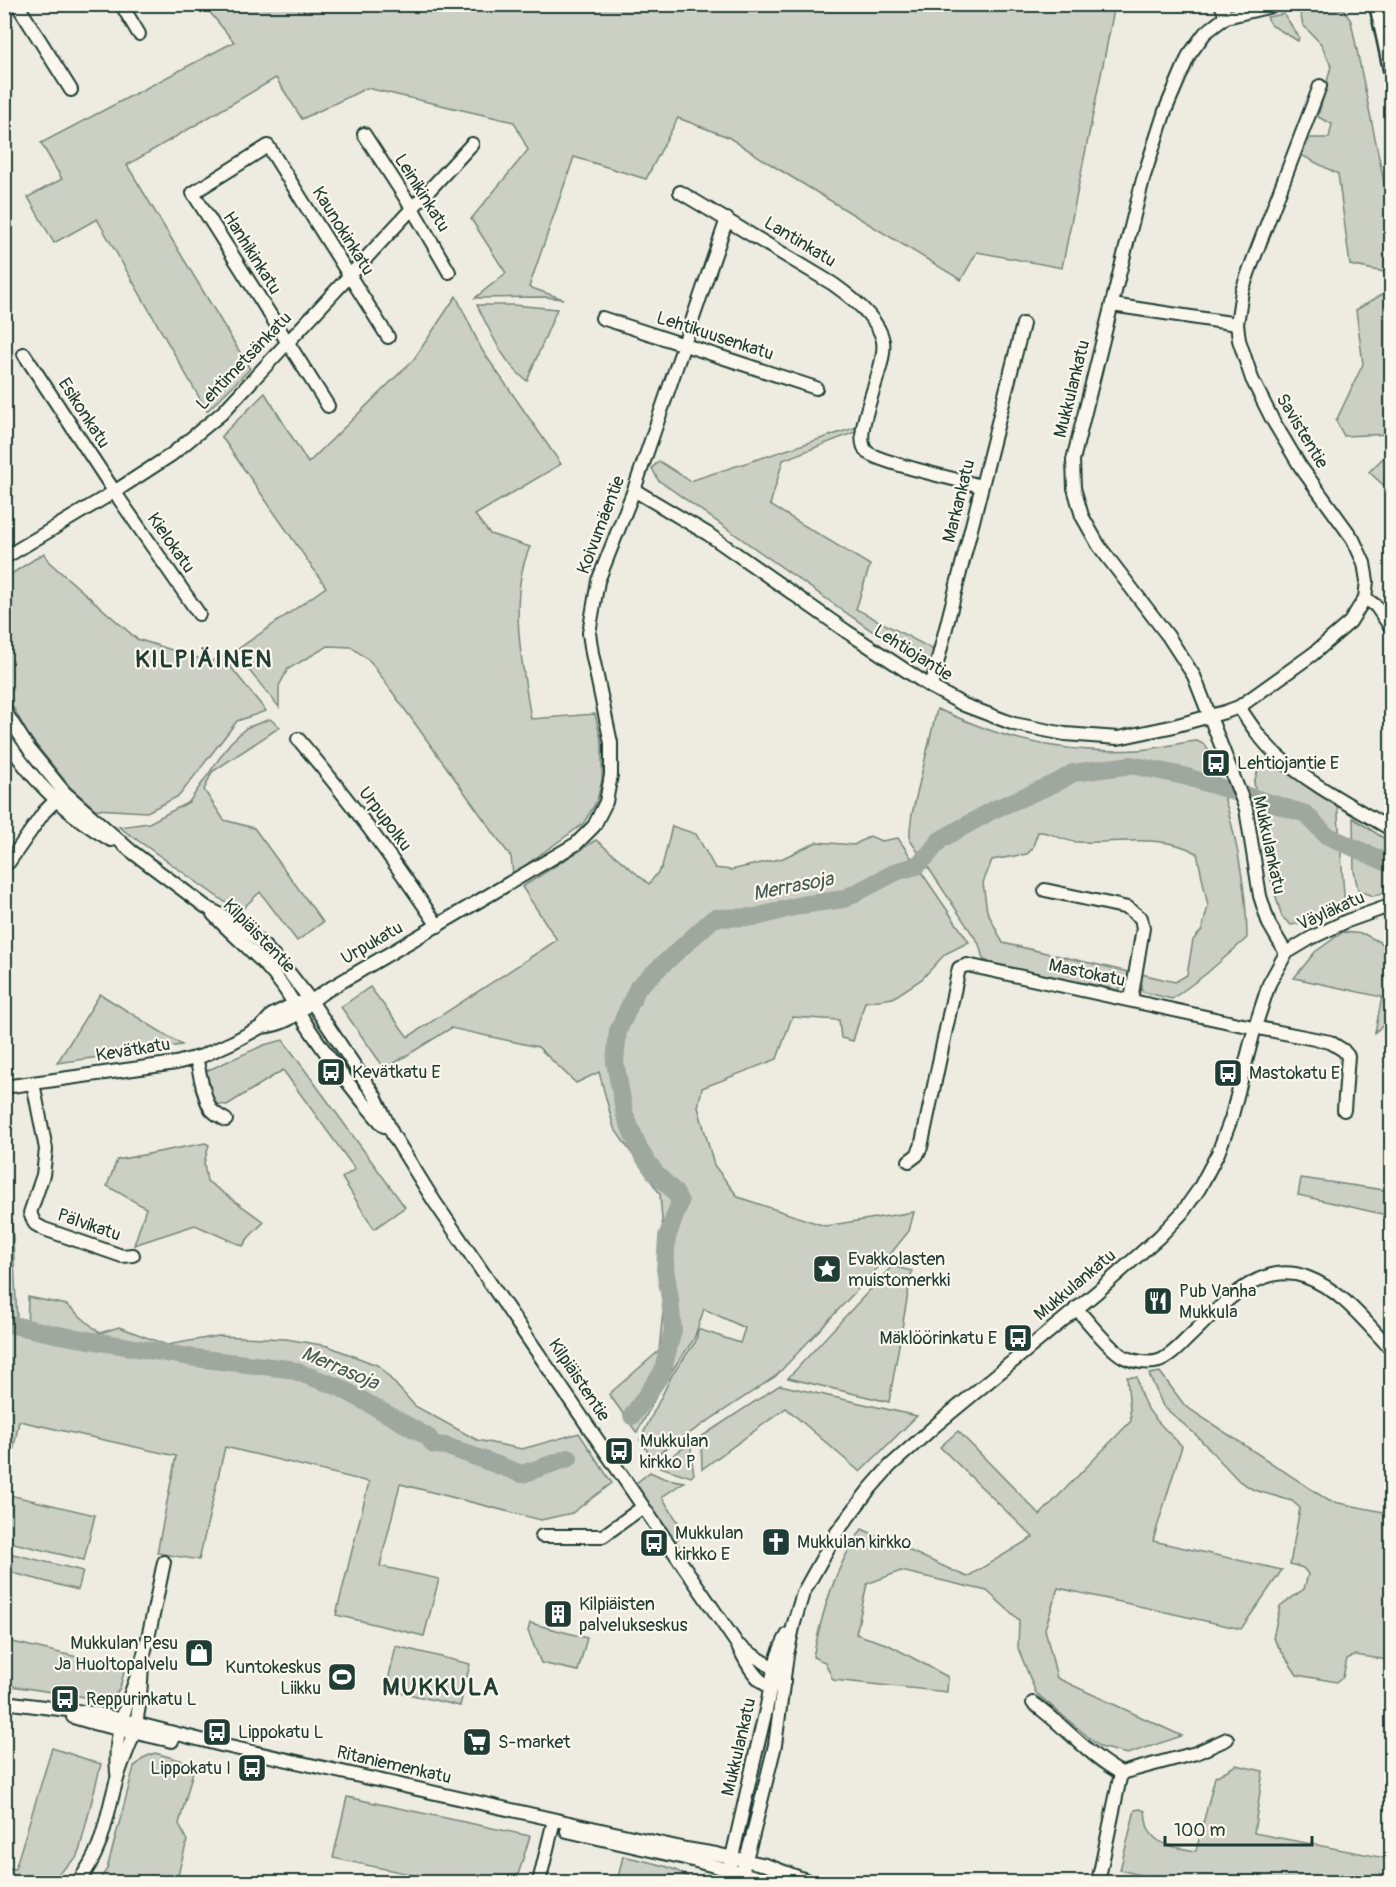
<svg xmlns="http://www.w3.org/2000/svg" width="1396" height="1887" font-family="Pangolin,sans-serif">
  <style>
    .green { fill: #cbcfc4; stroke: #75867c; stroke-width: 1.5 }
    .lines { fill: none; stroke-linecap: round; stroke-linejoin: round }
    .river { stroke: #9fa89f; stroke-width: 18 }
    .minor-casing { stroke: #1f3d34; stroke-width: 16 }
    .highway-casing { stroke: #1f3d34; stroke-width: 21 }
    .minor { stroke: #fbf7ec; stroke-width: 12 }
    .highway { stroke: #fbf7ec; stroke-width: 16 }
    .labels { text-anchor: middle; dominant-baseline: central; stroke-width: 4.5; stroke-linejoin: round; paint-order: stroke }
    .street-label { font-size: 18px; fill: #1f3d34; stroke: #fbf7ec }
    .poi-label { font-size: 18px; fill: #1f3d34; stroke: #fbf7ec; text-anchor: start }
    .water-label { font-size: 20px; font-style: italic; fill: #455d54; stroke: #fbf7ec }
    .district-label { font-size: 24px; font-weight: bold; letter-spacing: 1.5px; fill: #1f3d34; stroke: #fbf7ec }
  </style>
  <rect width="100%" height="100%" fill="#eeece1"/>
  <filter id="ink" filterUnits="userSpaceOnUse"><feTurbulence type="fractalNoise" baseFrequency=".0167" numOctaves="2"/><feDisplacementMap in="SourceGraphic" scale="12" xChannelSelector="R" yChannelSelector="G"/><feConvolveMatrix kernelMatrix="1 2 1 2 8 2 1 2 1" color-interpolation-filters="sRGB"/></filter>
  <g filter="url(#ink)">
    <!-- green -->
    <g class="green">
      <path d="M204,5H1115L1062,268L977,252L961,280L775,167L728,137L678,118L646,179L574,157L529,287L563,299L544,297L475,298L506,273L471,219L528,150L514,122L367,88L302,119L276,78L127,165L250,369L207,411L97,219L54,243L28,197L62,179L41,143L234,42Z"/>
      <path d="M1323,8L1343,9L1351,21L1391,216V434L1344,436L1336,421L1363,364L1356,310L1388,291L1384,272L1350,265L1338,174L1301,155L1310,138H1329L1332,124L1318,117L1331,66L1321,44L1303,25L1299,9Z"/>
      <path d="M1284,14L1299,37L1298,41L1271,25L1267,17Z"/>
      <path d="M456,296L482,350L561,464L475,515L490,534L530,547C507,597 523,668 531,719L595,714L602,743V780L597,801L583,824L513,874L511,857L370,661L351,647L328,646L288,669L279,686V707L234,652L326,587L221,436L265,393L308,463L414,359Z"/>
      <path d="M477,305H513L557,309L527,381C503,363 490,331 477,305Z"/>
      <path d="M860,426L858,431L783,460L770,505L870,565L856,609L934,650L929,664L875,633L658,480L652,468L659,461L690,481Z"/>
      <path d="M1391,450V492L1369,472Z"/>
      <path d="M44,553L49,562L137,639L210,662L222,656L266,711L237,721L179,796L147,812L95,809L70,787L29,736L7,696L4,686L5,578Z"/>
      <path d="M937,709C955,716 974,725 992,731C1039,747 1088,753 1138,750C1157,749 1177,743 1197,741C1197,741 1205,745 1205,745C1210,751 1213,763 1216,771C1233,820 1247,885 1247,938L1206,974L1172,999L1143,992L1139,984L1141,974L1175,982L1187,975L1193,940L1202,930L1208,906L1197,853C1162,833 1116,844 1078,842C1062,842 1052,831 1038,832L1032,849L1027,854L992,860L983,883L987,911L1003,943L1129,972L1126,983L1118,990L990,963L983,959L979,944L910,840V829L912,814Z"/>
      <path d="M270,719L280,727L212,772L204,790L224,820L254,828L323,922L297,941L260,892L239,912L119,827L149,823L189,802L230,743L246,728Z"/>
      <path d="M1262,759L1337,802L1345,907L1312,921L1291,925L1282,917L1270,877L1254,782Z"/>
      <path d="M1353,818L1391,843V892L1373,896L1358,890L1354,871Z"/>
      <path d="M672,826L696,834L715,868L731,870L783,858L817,842L854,845L870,836L881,841L898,838L969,942L945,954L922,979L893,998L865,1002L853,1041L841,1038L839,1020L792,1017L777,1059L702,1088L698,1107L714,1165L738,1197L825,1226L914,1212L909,1231L888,1257L776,1376L652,1458L640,1440L672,1375L696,1341L698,1329L740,1343L745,1328L704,1309L694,1339L662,1385L637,1433L609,1394L659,1351L665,1292L660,1266L663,1233L660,1194L614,1128L599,1072L576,1083L538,1047L451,1028L385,1069L341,1007L370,987L408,1037L557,940L522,887L596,840L649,884L662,867Z"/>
      <path d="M1343,932L1364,934L1391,948V1019L1375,1032L1382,997L1294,978L1315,952Z"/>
      <path d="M100,994L182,1045L57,1063Z"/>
      <path d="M283,1040L405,1207L374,1229L342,1178L355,1169L283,1070L227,1105L215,1104L204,1072L264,1045Z"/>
      <path d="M205,1143L209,1145L204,1163L207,1181L264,1222L249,1237L243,1246L195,1225L134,1245L146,1208L107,1186L117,1160Z"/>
      <path d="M1301,1178L1391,1191V1216L1298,1195Z"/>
      <path d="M4,1217L12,1220L17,1320L5,1318Z"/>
      <path d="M892,1266L912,1271L889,1402L788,1378Z"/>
      <path d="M28,1297L67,1305L100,1333L119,1327L167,1345L218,1336L286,1339L328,1346L379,1366L415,1406L477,1440L522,1449L579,1433L612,1483L572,1513L541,1520L400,1484L380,1566L439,1579L424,1636L336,1615L369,1482L225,1447L199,1560L157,1553L176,1456L19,1421L5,1494L95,1515L84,1560L5,1541V1331L27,1335Z"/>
      <path d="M1160,1372L1185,1406L1329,1501L1383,1512L1391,1485V1669L1388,1660L1355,1655L1347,1659L1343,1677L1337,1682L1297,1675L1273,1638L1280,1606L1304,1589L1308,1574L1303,1568L1290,1564L1300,1508L1292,1501L1254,1490L1239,1481L1196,1435L1163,1406L1149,1374Z"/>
      <path d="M1127,1377H1137C1140,1409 1161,1425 1182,1446L1153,1541L1282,1570L1241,1629L1058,1588L1045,1629L1057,1678L1182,1736L1127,1754L1100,1747L1036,1693L1018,1648L1019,1620L987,1591L901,1571L867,1584L856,1634L889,1645L948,1677L947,1692L833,1680L825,1662L813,1657C822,1613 835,1566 862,1529L967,1577L1033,1537L940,1447L958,1431L1040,1515L1131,1421Z"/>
      <path d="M780,1385L917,1416L860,1472L786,1408L702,1469L701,1437Z"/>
      <path d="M691,1443V1454L694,1474L691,1477L657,1466Z"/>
      <path d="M650,1472L663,1478L684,1482L662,1497L686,1535L674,1541L635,1484Z"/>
      <path d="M5,1552L83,1571L78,1590L5,1571Z"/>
      <path d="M530,1623L587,1638L578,1671L541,1663L528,1631Z"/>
      <path d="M4,1640L125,1668L120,1688L113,1698L98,1699L5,1685Z"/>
      <path d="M396,1646L470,1664L460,1706L386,1689Z"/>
      <path d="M52,1748L101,1764L78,1856L49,1882H5V1867L15,1869Z"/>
      <path d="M155,1753L195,1764L179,1824L187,1841L176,1882H98L107,1869L134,1767L145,1757Z"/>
      <path d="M1236,1765L1263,1771L1254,1833L1391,1859V1882H1167L1120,1870L1135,1810L1140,1809L1145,1811C1146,1817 1146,1825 1149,1830C1157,1847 1181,1848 1196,1851L1215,1777Z"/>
      <path d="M347,1797L530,1836L518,1875L447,1882L333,1858Z"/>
      <path d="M623,1856C644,1861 678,1866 694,1882H617Z"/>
    </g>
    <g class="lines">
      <!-- river -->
      <g class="river">
        <path d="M4,1323L59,1335L195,1358L289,1369L339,1387L428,1437L434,1445L446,1446L522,1474L569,1458"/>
        <path d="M632,1416L662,1373L673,1330L670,1299L665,1269L667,1237L680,1202L674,1191L656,1174L640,1151L625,1115L615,1062L618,1031L638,987L714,918L756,917L801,905L844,899L898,871L916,866L928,855L940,840L993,810L1058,782L1073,773L1131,765L1184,776L1306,814L1326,835L1392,865"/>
      </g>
      <!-- minor casing -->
      <g class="minor-casing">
        <g id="minor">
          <path d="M17,4L71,90"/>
          <path d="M121,4L139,34"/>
          <path d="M1221,4L1226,17"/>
          <path d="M1280,4L1226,17L1205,33L1189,55L1165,111L1143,179L1073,460L1074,488L1082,516L1099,546L1168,636L1194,676L1246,809L1260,896L1269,924L1286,953"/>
          <path d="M364,134L412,208L449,272"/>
          <path d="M680,192L833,284C850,296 879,319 883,341C888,368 849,434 867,452C878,462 962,481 981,486"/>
          <path d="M1112,305L1237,324"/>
          <path d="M602,318L816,388"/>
          <path d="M24,354L120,500L199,614"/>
          <path d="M328,406L193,193L268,146L388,337"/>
          <path d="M634,490L708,534L846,631L931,687L964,705L1014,724L1065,734L1118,738L1170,727L1225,712L1239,707L1313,654L1350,622L1365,598L1367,581L1364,563L1353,539L1300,466L1272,419L1252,379L1239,340L1237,324L1242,291L1249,271L1320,86"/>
          <path d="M4,558L114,492L171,455L222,413L472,144"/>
          <path d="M1365,598L1376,606L1392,629"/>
          <path d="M931,687L1023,324"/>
          <path d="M1239,707C1251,725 1263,743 1279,757C1313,786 1354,807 1392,830"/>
          <path d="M4,710L29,749L64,792L131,851L206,907L237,923L263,945L290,974L311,1001L375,1096L393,1135L434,1201L737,1644C746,1661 753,1678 770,1687L784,1682"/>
          <path d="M4,736C31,780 67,815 111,840"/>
          <path d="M298,739C349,798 394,861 438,926"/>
          <path d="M4,864L9,862L44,812L60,796"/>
          <path d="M1045,890L1128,908L1141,918L1143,928L1131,1000"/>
          <path d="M213,914C234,937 259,955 278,980C290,994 298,1012 308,1027C331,1061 356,1095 384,1126"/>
          <path d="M261,1027C294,1024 299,1009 324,992L576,844L594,826L606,802L611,775V743L592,653L589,633L598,581L634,490L727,219"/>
          <path d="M196,1058C200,1072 203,1097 211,1109C215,1114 221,1117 226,1120"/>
          <path d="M33,1083L46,1149L43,1175L30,1213L35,1224L44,1229L122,1256L133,1255"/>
          <path d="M4,1087L176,1063L202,1056L233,1042L261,1027L272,1015L294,1004L311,1001"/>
          <path d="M909,1161L917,1155L921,1147L959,968L967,965L1238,1024L1330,1042L1343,1050L1348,1056L1344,1110"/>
          <path d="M1076,1308C1088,1321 1109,1349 1124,1357C1134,1362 1149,1364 1159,1361C1170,1357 1180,1346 1188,1338C1218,1310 1258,1259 1306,1277C1342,1290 1366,1323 1392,1350"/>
          <path d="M542,1536H603L643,1507"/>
          <path d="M741,1647C752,1656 769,1662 777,1673"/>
          <path d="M4,1702L99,1714L221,1745L686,1849L716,1854L766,1865L811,1882"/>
          <path d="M1033,1703C1064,1725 1088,1755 1121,1773"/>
          <path d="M73,1717L97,1724L172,1741"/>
          <path d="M117,1773C113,1727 129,1703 142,1661C151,1629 157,1595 164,1562"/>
          <path d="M567,1831L681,1857L763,1879L796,1881"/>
          <path d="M78,1882C105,1847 105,1819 117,1779C121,1764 128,1750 133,1735C140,1711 141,1686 142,1661"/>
          <path d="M539,1882L554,1820"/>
          <path d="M726,1882C740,1825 752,1767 766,1710C772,1684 773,1658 788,1634"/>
          <path d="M739,1882L752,1838L775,1745L787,1655L794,1623L803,1593L837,1532L868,1491L890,1466L937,1424L1097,1292L1159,1237L1182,1213L1199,1189L1218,1153L1231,1119L1255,1027L1269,984L1286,953L1311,938L1347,921L1392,905"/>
          <path d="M1098,1882L1121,1773L1196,1753L1227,1739"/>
        </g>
      </g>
      <!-- highway casing -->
      <g class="highway-casing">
        <path id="highway" d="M1378,4L1392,69"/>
      </g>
      <!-- minor -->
      <use href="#minor" class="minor"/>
      <!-- highway -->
      <use href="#highway" class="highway"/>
    </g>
  </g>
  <!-- icons -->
  <defs>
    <g id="bus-square" transform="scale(1.5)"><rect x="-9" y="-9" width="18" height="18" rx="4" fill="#1f3d34" stroke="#fbf7ec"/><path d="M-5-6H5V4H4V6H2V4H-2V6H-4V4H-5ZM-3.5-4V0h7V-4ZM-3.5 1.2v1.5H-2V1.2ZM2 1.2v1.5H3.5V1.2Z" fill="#fff"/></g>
    <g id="sight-square" transform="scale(1.5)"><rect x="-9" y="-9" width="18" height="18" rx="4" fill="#1f3d34" stroke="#fbf7ec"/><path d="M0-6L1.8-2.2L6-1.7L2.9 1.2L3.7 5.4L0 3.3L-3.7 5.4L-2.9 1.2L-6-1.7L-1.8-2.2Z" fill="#fff"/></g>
    <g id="restaurant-square" transform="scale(1.5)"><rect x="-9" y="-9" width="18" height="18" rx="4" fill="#1f3d34" stroke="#fbf7ec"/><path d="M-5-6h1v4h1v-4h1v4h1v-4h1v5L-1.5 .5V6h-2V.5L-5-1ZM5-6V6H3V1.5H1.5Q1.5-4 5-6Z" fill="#fff"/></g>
    <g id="church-square" transform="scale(1.5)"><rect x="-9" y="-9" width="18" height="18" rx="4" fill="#1f3d34" stroke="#fbf7ec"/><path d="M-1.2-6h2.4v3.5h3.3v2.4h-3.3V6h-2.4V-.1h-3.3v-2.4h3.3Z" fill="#fff"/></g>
    <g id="building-square" transform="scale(1.5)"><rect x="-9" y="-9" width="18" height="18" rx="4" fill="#1f3d34" stroke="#fbf7ec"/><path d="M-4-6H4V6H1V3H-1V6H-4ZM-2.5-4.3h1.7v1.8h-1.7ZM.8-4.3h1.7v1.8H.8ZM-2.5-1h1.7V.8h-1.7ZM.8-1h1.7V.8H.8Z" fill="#fff"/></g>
    <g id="shop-square" transform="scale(1.5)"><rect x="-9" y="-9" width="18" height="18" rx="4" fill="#1f3d34" stroke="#fbf7ec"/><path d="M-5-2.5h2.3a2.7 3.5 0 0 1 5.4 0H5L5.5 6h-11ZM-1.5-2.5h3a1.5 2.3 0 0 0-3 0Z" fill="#fff"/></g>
    <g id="stadium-square" transform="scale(1.5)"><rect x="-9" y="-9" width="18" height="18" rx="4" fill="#1f3d34" stroke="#fbf7ec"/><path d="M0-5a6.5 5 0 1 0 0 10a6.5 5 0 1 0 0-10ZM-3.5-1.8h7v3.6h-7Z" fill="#fff"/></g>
    <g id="supermarket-square" transform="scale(1.5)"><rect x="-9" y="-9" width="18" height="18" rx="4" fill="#1f3d34" stroke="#fbf7ec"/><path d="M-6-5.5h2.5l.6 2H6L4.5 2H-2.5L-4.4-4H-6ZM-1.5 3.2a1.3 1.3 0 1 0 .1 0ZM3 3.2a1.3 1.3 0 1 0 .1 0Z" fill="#fff"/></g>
  </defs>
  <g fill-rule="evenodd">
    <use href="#bus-square" x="1216" y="763"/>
    <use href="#bus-square" x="331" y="1072"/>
    <use href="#bus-square" x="1228" y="1073"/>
    <use href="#sight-square" x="827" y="1269"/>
    <use href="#restaurant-square" x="1158" y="1301"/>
    <use href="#bus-square" x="1018" y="1338"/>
    <use href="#bus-square" x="619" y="1451"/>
    <use href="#church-square" x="776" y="1542"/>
    <use href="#bus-square" x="654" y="1543"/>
    <use href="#building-square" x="558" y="1614"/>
    <use href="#shop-square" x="199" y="1653"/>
    <use href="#stadium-square" x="342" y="1677"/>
    <use href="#bus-square" x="65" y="1699"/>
    <use href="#bus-square" x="217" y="1732"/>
    <use href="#supermarket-square" x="477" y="1742"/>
    <use href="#bus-square" x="252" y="1768"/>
  </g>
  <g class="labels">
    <!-- street labels -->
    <g class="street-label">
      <text transform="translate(422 193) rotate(58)">Leinikinkatu</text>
      <text transform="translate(343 231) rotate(58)">Kaunokinkatu</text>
      <text transform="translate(800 242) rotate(31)">Lantinkatu</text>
      <text transform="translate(252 253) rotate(58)">Hanhikinkatu</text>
      <text transform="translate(715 336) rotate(18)">Lehtikuusenkatu</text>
      <text transform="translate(244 361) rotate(-46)">Lehtimetsänkatu</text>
      <text transform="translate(1072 389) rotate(-76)">Mukkulankatu</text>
      <text transform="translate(84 413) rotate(57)">Esikonkatu</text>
      <text transform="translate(1302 431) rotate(59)">Savistentie</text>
      <text transform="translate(959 501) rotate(-76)">Markankatu</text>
      <text transform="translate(601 525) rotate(-69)">Koivumäentie</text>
      <text transform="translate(171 543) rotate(55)">Kielokatu</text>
      <text transform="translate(913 653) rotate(32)">Lehtiojantie</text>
      <text transform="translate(385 819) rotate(53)">Urpupolku</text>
      <text transform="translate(1269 845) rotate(78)">Mukkulankatu</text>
      <text transform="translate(1331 911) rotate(-24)">Väyläkatu</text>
      <text transform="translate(259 936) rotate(46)">Kilpiäistentie</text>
      <text transform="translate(372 943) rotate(-30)">Urpukatu</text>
      <text transform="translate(1087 973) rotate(12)">Mastokatu</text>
      <text transform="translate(133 1050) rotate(-9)">Kevätkatu</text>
      <text transform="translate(89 1225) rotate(19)">Pälvikatu</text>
      <text transform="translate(1075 1285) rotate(-40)">Mukkulankatu</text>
      <text transform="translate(579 1380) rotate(56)">Kilpiäistentie</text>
      <text transform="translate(739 1747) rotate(-77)">Mukkulankatu</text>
      <text transform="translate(394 1765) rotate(13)">Ritaniemenkatu</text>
    </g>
    <!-- poi labels -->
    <g class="poi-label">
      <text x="1237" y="763">Lehtiojantie E</text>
      <text x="352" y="1072">Kevätkatu E</text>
      <text x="1249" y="1073">Mastokatu E</text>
      <text x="848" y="1259">Evakkolasten<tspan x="848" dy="21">muistomerkki</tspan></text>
      <text x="1179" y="1291">Pub Vanha<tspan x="1179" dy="21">Mukkula</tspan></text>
      <text x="997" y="1338" text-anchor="end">Mäklöörinkatu E</text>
      <text x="640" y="1441">Mukkulan<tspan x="640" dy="21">kirkko P</tspan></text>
      <text x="675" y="1533">Mukkulan<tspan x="675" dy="21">kirkko E</tspan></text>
      <text x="797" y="1542">Mukkulan kirkko</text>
      <text x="579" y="1604">Kilpiäisten<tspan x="579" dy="21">palvelukseskus</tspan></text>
      <text x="178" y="1643" text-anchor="end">Mukkulan Pesu<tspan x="178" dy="21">Ja Huoltopalvelu</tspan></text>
      <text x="321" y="1667" text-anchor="end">Kuntokeskus<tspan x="321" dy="21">Liikku</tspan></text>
      <text x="86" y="1699">Reppurinkatu L</text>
      <text x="238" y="1732">Lippokatu L</text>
      <text x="498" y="1742">S-market</text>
      <text x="231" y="1768" text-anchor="end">Lippokatu I</text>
    </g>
    <!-- water labels -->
    <g class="water-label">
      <text transform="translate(793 886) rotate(-11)">Merrasoja</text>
      <text transform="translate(340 1368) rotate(23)">Merrasoja</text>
    </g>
    <!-- district labels -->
    <g class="district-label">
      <text x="204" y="659">KILPIÄINEN</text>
      <text x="441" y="1687">MUKKULA</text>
    </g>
  </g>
  <!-- margin -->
  <rect width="1396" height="1887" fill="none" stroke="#fbf7ec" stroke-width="24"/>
  <rect x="12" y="12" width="1372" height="1863" fill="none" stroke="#1f3d34" stroke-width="2" filter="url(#ink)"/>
  <!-- scale -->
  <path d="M1165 1836v9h147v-9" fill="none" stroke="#1f3d34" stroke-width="3"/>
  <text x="1174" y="1836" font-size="18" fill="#1f3d34" stroke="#fbf7ec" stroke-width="4.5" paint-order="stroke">100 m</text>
</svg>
